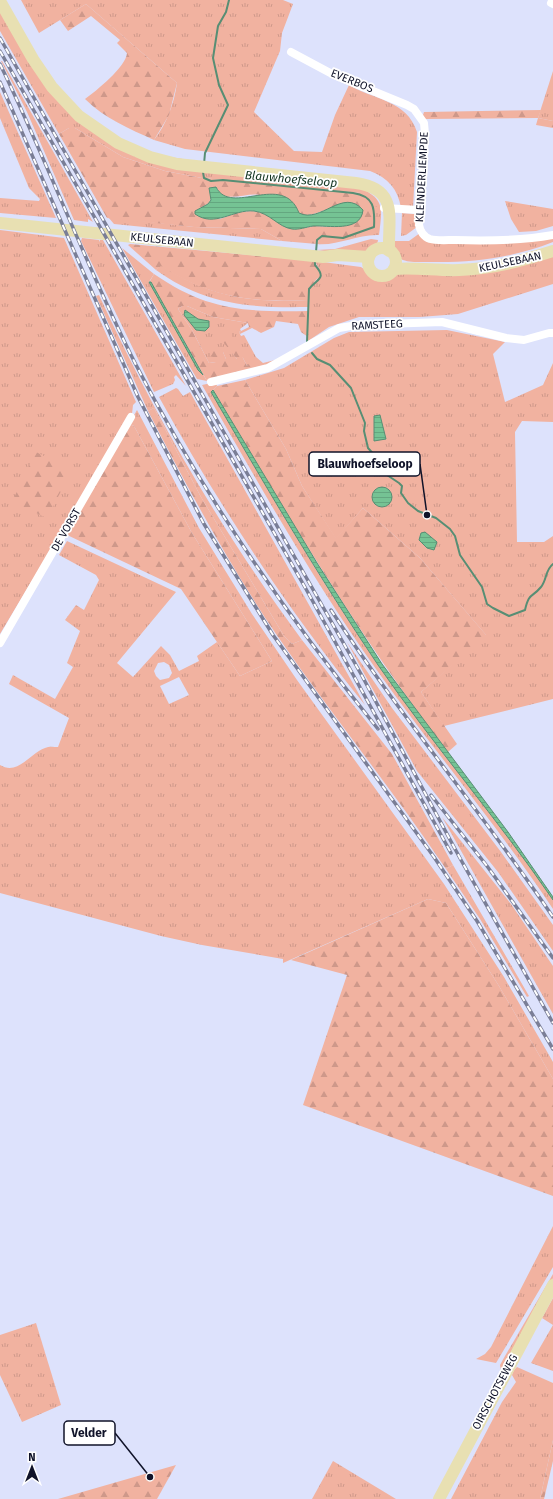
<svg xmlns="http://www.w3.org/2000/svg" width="553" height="1499" font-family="'Fira Sans',sans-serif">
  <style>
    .grass { fill: url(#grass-tufts); fill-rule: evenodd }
    .forest { fill: url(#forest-firs); fill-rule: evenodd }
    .water { fill: url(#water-rules); stroke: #578e74 }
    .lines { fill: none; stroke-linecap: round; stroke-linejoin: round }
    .stream { stroke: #578e74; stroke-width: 2 }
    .street { stroke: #fff; stroke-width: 8 }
    .secondary { stroke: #e8e0b2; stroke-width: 12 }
    .rail-casing { stroke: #7a7e96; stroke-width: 3.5 }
    .rail { stroke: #fff; stroke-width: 2; stroke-dasharray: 6; stroke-linecap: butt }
    .labels { text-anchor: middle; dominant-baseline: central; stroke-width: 3.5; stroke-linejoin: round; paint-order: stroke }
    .street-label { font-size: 11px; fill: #101329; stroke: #fff }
    .water-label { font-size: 12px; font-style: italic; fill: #123421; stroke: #fff }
    .leader { fill: none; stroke: #101329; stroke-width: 1.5 }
    .callout-dot { fill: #101329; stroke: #fff; stroke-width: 1.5 }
    .callout { fill: #fff; stroke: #101329; stroke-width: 1.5 }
    .callout-label { font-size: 12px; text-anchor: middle; font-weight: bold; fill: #101329 }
  </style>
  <defs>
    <pattern id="grass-tufts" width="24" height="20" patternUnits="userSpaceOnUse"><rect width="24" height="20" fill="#f1b2a0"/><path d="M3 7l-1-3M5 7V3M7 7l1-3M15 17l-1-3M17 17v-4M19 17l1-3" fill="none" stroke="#ce988a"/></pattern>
    <pattern id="forest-firs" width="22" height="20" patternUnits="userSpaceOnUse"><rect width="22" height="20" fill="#f1b2a0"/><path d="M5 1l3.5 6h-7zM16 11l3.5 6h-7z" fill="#ce988a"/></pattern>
    <pattern id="water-rules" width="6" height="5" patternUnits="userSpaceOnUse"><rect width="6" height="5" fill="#75c394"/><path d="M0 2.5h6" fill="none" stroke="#64a780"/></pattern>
  </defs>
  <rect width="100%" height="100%" fill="#dde2fc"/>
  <!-- grass -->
  <g class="grass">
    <path d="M21,0H283L293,4L282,33L280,51L254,112L294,151L322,152L335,115L349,85C374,100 407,100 417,132L413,208H401C398,189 388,178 370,171L185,149L154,140C167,123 174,104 177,83L86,4L39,33Z"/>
    <path d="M0,8L33,66L123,150L355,185C384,199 383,204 379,235C357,234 338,246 317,244L320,238H336L361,193L202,178L165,171L123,157L75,128H69L59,134L0,31Z"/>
    <path d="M1,61H2L93,222L88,219V222L74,220L27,112Z"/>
    <path d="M553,71V121L538,118Z"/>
    <path d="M0,92L56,218L0,213V198L39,201L40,199L29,188L0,118Z"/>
    <path d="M505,201L553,209V226L536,231L519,232L511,219Z"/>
    <path d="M402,213L415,214L417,216V227L406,235L401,236Z"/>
    <path d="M108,217L194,227L261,229L282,241L114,224Z"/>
    <path d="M0,230L64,238L136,402L133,405L132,414L0,634Z"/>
    <path d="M420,233L425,238L553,237V242C512,258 472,263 428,262C420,262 408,263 401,259C395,255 392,247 390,241H409Z"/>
    <path d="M82,238L99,240L100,242V240H103L186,386L176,375L174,377L175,380L173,384L154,392L81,241Z"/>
    <path d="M371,239L378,240C375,262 331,251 316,250L335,249Z"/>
    <path d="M122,248L154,274L149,282L207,381L197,379Z"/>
    <path d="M553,254V284L458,314L420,317H359L329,327L308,341V307C250,308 205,305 156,270L161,265C208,297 252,303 308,300C308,290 308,286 317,281L319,269L315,261L361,267C375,276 376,289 396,273Z"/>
    <path d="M99,295C155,417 222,532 302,640L292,644L284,636L201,497L154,408L148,411L96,296Z"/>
    <path d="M182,306H187L213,317L248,323L240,329L241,331L239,332L241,336L244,335L256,357L263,363L275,360L258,369L250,364L247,366L243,358L229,348L237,359H226L223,352L216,362L209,363L192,330L178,309Z"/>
    <path d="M447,330L505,342L493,354L505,402L543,385L553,363V422L522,421L515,432L517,542H544L553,536V699L444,726L421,692L486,635L420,558L363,508L336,539L302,486L286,449L245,380L284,368L334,338L349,332Z"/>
    <path d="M216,382L217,386L211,392C263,482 318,577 378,665C428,737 485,805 536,875L553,900V909C498,826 433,750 376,669C312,579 257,481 202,385Z"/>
    <path d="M176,388L178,389L183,396L190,392L365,705C289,611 219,506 159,397Z"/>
    <path d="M137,410L199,528L252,614L297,680L444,884L504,977L553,1062V1079L499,986L446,903L428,899L283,963V959L202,945L161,936L0,893V765C18,776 30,753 45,748C49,746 54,747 58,747L69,718L9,684L13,675L55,699L73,667L67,663L80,631L65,620L76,605L84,610L99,580L96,575L59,555L67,541L176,592L117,663L133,677L161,646L170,655L179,671L199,661L197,656L217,642L240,676L272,661L192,533L134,426L129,424ZM164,662L169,665L172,673L169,678L160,680L156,676L154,671L158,663ZM179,677L189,695L169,704L160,686Z"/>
    <path d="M347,642L392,708L501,852L553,925V951L498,872L417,771Z"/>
    <path d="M442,817L511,904L553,966V1014Z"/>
    <path d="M453,865L529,996L527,997L480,919L446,869Z"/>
    <path d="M553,1226V1267L496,1363L476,1359L485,1354L491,1347Z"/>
    <path d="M553,1274V1278L501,1370L500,1365L505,1356Z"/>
    <path d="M553,1298V1371L531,1363L553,1325L542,1318Z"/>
    <path d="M36,1323L61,1405L22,1422L0,1375V1335Z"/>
    <path d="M517,1367L553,1383V1440L540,1499H451L502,1402L516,1382L512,1375L514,1370Z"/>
    <path d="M333,1461L396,1499H312Z"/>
  </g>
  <!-- forest -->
  <g class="forest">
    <path d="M86,4L177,83L169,115L154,140C130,129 104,118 85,99C96,91 126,67 127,53L117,43L120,40L91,16L68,31L60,20Z"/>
    <path d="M541,110L538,118L553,121V128L536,125L538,118L424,119L423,115L424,112Z"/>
    <path d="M69,128H75L123,157L165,171L202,178L361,193L377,207L374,225L365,231L340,238H320L317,244L282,241L261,229L194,227L107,218L59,134ZM216,187L222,196C235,199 250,193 259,195C273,199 295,217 308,215C325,213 349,195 363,211L334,227L314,226L303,228L265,213L252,211L239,212L220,219L197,210L209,203L211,198L209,188Z"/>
    <path d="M130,244L315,261L320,275L308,290V300C252,303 208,297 161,266L156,270L128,245Z"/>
    <path d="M154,274C208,311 245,312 308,311V337L301,332L298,324L276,321L274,327L261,333L252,328L240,334L239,332L249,327L248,323L213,317L187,306H182L178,309L192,330L209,363L216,362L209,352L216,348L223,352L226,359H237L219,337L228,328L247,366L252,360L259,365L258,369L207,381L150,281Z"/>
    <path d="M245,380L286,449L302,486L336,538L363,508L420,558L487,636L421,692L457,744L448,752C359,637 287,514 213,390L217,386Z"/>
    <path d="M154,408L201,497L284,636L292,644L302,640L392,754L453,865L446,869C392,789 331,714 276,634C228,563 187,487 148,411Z"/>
    <path d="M129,424L134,426L192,533L272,661L240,676L181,589L65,534Z"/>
    <path d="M36,452L72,470L47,518L12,502Z"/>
    <path d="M428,899L446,903L499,986L553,1079V1196L303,1105L347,975L291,960Z"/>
    <path d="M553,1440V1461L544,1499H540Z"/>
    <path d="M176,1465L157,1499H58Z"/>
  </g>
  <!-- water -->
  <g class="water">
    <path d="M216,187C231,217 283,171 299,213C321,224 343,187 363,210C361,233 327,225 313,226C306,227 299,230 292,229C278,227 270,213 254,211C233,209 215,228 195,214V211L208,204L211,200L209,188Z"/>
    <path d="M149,282H151L203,375L198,370Z"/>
    <path d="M185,310L198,319L209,321V327L205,331L196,330L184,315Z"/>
    <path d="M213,390L317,563L382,664L508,832L553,897V900C498,819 433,745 378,665C318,576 263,482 211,392Z"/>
    <path d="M380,415L386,439L374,441V416Z"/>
    <circle cx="382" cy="497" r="10"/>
    <path d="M425,532L437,542L434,550L427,548L419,540L421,533Z"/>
  </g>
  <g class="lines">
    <!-- stream -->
    <g class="stream">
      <path d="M204,164L205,153L228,105L219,85L213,58L218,26L226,12L229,0"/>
      <path d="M203,172L204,178L211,181L223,180L353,193C374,196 375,208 374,227L343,238L322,236L317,240L316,252"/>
      <path d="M307,342L309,289C318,278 327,279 315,265V261"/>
      <path d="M312,353L317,359L330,365L351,388L365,423L364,431L368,448L377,458L381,471L399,483L402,486L401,493L408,503L418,511L436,518L450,529L455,536L460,555L482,587L487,604L493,608L509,616L525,610C529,592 532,598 541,587C547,580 545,570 553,564"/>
    </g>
    <!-- street -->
    <g class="street">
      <path d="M551,3L553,4"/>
      <path d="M291,52L334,75L407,105L414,109L424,123L425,134L419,225C420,231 424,237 430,239C437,241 447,240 455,240C487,241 521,241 553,235"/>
      <path d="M384,208L419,210"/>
      <path d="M211,382L268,368L339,328L357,325L442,322L506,338L524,340L549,333H553"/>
      <path d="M0,643L131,417"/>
    </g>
    <!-- secondary -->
    <g class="secondary">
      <path d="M0,1L33,59L52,87L79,116L118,143L150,157L177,164L356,183C399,189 388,218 389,251"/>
      <path d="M0,223L323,257L338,255L369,257"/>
      <circle cx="382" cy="262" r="14"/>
      <path d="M394,269C415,267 438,271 459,270C492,269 522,261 553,251"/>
      <path d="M439,1499L553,1285"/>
    </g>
    <!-- rail casing -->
    <g class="rail-casing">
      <g id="rail">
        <path d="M0,38L361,674L461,860L553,1023"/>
        <path d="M0,51L306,589L451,853"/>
        <path d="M0,64C48,163 86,266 135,363C203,495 286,615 378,729"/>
        <path d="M0,82L138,397L204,524L273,635L434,857L477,921L553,1049"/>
        <path d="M331,610C400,716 482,812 553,917"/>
        <path d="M431,795L487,866L553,958"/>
      </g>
    </g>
    <!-- rail -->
    <use href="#rail" class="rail"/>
  </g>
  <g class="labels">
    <!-- street labels -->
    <g class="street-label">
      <text transform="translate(352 81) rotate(22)">EVERBOS</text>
      <text transform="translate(422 177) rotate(-87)">KLEINDERLIEMPDE</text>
      <text transform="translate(162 240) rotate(6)">KEULSEBAAN</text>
      <text transform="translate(510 262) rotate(-12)">KEULSEBAAN</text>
      <text transform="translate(377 325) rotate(-3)">RAMSTEEG</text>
      <text transform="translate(66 530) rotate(-60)">DE VORST</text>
      <text transform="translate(495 1392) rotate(-62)">OIRSCHOTSEWEG</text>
    </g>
    <!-- water labels -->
    <g class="water-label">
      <text transform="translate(291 179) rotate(5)">Blauwhoefseloop</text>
    </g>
  </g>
  <!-- callouts -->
  <path class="leader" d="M427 515L420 464M150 1477L115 1433"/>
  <g class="callout-dot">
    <circle cx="427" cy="515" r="4"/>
    <circle cx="150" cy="1477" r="4"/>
  </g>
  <g class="callout">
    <rect x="309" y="452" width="111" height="24" rx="4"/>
    <rect x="64" y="1421" width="51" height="24" rx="4"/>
  </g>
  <g class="callout-label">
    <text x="365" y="468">Blauwhoefseloop</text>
    <text x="89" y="1437">Velder</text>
  </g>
  <!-- north arrow -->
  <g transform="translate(32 1467)" stroke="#ffffff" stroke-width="3" paint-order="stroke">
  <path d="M0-3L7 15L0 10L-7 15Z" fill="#101329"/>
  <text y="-6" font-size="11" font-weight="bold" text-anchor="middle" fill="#101329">N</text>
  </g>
</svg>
